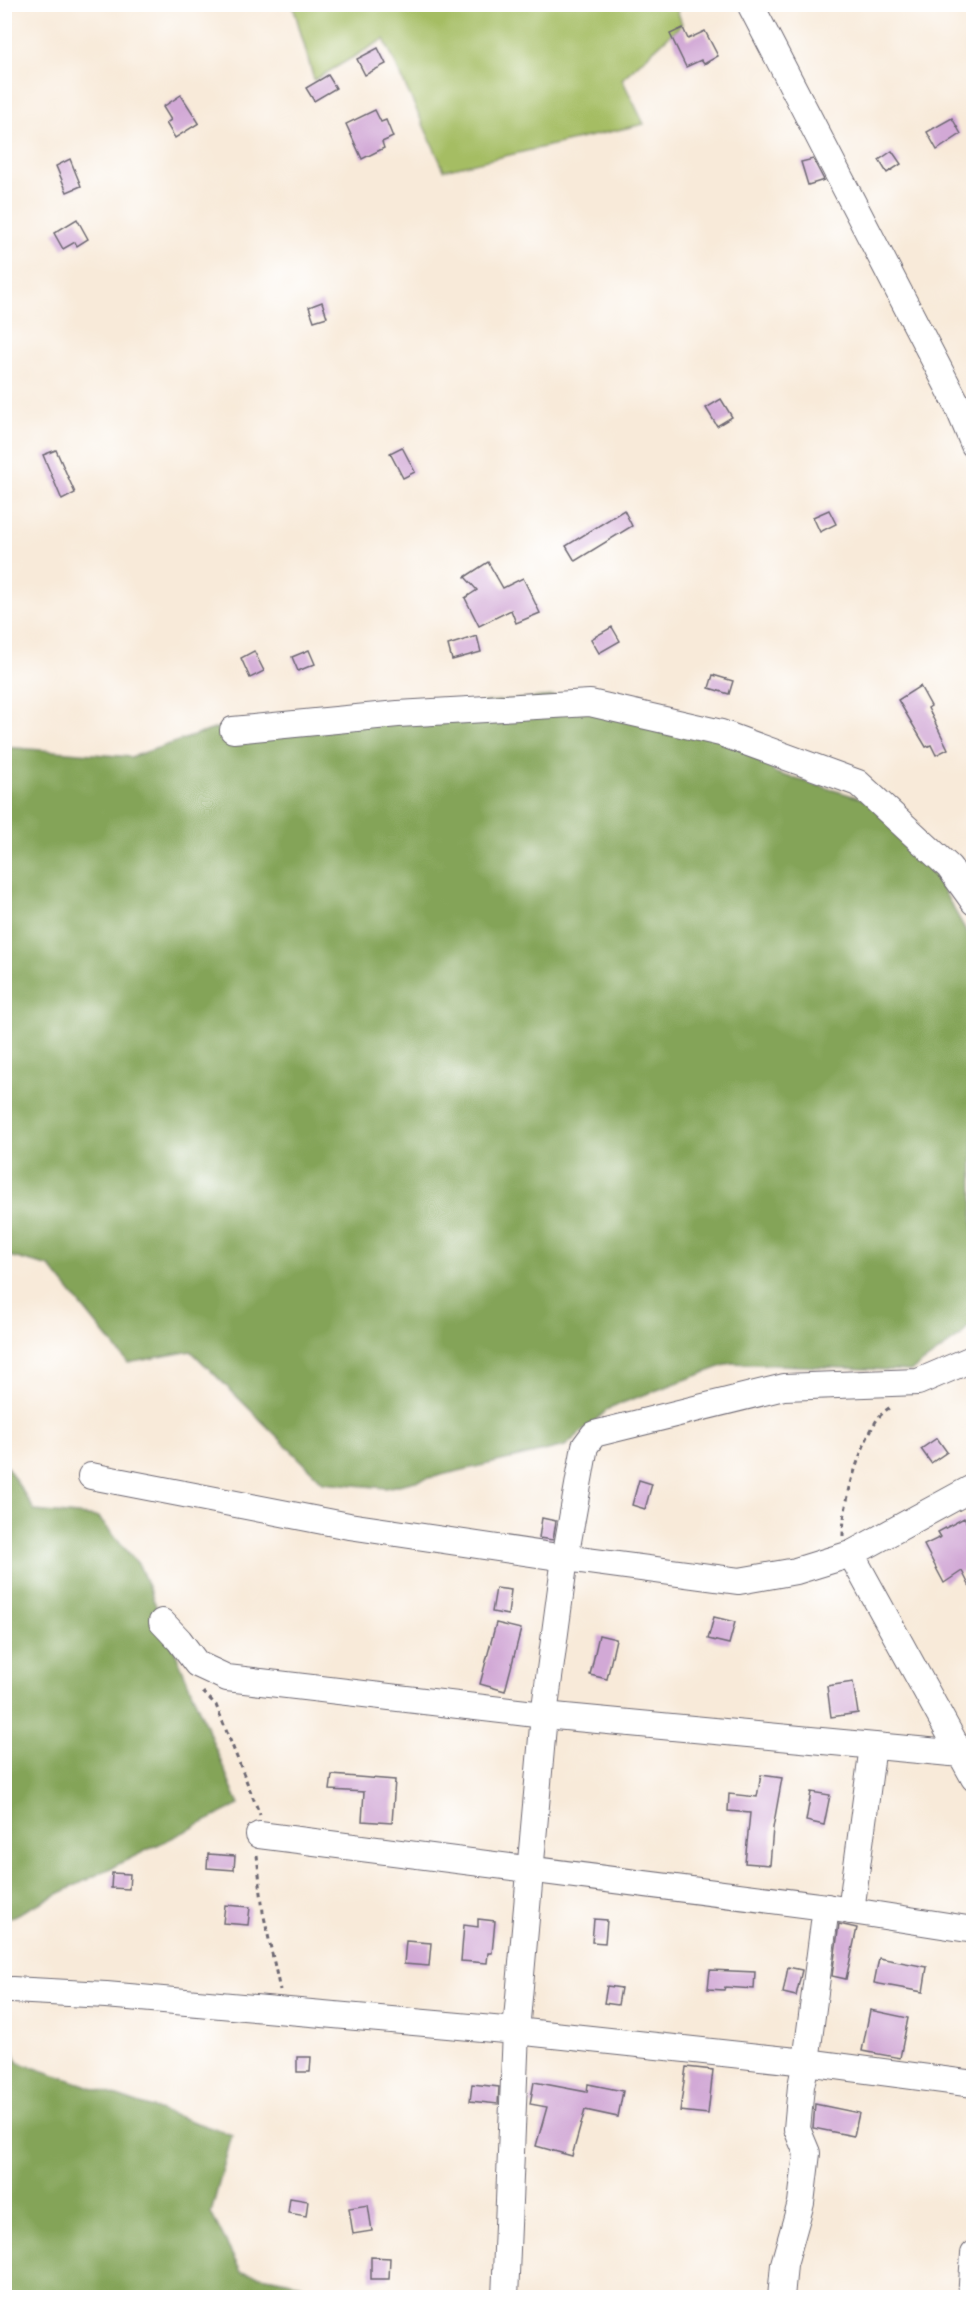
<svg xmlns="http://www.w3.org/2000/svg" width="978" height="2302" font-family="'Old Standard TT',serif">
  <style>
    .green { fill: #a5bd63; stroke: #64704f; stroke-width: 1.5 }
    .forest { fill: #84a459; stroke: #53634a; stroke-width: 1.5 }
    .building { fill: #d2a9d6 }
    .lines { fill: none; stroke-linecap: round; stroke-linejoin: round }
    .minor-casing { stroke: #6d6872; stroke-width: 28 }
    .path { stroke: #6d6872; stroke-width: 3; stroke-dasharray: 4.5 4.5; stroke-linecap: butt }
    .minor { stroke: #fff; stroke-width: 26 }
  </style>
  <rect width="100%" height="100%" fill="#fff"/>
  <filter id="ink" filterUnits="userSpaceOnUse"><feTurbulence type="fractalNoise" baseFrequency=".0167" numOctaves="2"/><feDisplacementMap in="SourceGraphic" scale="12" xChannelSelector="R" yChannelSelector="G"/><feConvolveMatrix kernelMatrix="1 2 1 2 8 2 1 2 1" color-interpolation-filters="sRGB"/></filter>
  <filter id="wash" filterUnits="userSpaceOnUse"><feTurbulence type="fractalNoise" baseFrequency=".008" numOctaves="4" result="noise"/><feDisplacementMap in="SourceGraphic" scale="24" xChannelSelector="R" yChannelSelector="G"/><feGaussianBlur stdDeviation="1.35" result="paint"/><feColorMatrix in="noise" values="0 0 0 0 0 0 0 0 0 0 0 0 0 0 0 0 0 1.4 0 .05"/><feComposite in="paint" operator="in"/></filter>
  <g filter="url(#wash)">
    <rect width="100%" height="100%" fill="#f8ead9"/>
    <!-- green -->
    <path class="green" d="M675,4L682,24L622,79L644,124L444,170L384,39L314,80L293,5Z"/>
    <!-- forest -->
    <g class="forest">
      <path d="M554,696L740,742L776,773L897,809L973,943V1321L961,1336L911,1371L731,1363L611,1407L565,1446L386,1488L323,1482L191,1351L128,1363L50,1267L5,1255L4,747L131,757L223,726Z"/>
      <path d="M4,1462L35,1511L98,1517L139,1565L239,1805L5,1920Z"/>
      <path d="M4,2019L17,2062L232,2135L211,2213L241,2272L302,2284L305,2297H5Z"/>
    </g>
    <g id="blocks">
      <!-- building -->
      <g class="building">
        <path d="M683,28L688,39L705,31L718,56L704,64L701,60L686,67L670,34Z"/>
        <path d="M378,48L386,64L365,75L357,59Z"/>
        <path d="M328,75L336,88L314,101L306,88Z"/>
        <path d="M181,95L199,123L175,138L166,123L171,120L163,107Z"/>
        <path d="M375,110L381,122L386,120L393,137L382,142L384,148L362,159L346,124Z"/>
        <path d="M952,118L961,134L937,150L927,132Z"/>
        <path d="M892,151L901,164L887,173L879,160Z"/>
        <path d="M70,159L81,186L67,192L56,166Z"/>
        <path d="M813,159L824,180L808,185L801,162Z"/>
        <path d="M77,219L88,239L77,246L75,242L63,249L54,233Z"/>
        <path d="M322,302L327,317L314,321L309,307Z"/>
        <path d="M721,399L732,417L717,426L706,408Z"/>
        <path d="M402,447L415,472L403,478L390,453Z"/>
        <path d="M56,450L75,493L62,500L43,455Z"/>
        <path d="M624,510L632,526L575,561L566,546Z"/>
        <path d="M829,510L836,524L820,532L813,517Z"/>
        <path d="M488,562L503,588L523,578L540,613L516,623L511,610L479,626L465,598L477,590L465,577Z"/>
        <path d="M612,627L620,641L599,653L591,639Z"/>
        <path d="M477,636L481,652L452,660L448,645Z"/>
        <path d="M309,650L315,664L298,671L292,657Z"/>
        <path d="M254,651L264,671L250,678L241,658Z"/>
        <path d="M713,675L733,681L729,694L709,688Z"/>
        <path d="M920,686L931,706L928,708L948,749L936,755L931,745L926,747L898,700Z"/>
        <path d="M937,1438L947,1452L931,1463L921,1449Z"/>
        <path d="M639,1480L652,1484L645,1509L632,1505Z"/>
        <path d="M542,1518L556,1521L553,1540L539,1538Z"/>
        <path d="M964,1518L974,1536V1595L962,1571L944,1583L924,1545L941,1537L938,1532Z"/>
        <path d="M496,1588L511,1590L508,1615L492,1612Z"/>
        <path d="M714,1617L735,1622L729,1644L708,1639Z"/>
        <path d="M496,1623L521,1629L505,1691L480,1684Z"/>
        <path d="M599,1635L616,1639L607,1679L590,1675Z"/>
        <path d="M853,1682L858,1713L831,1717L827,1686Z"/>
        <path d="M332,1775L395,1780L392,1823L362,1821L364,1792L330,1790Z"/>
        <path d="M761,1775L782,1778L773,1828L770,1865L745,1863L750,1813L728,1811L729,1794L757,1797Z"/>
        <path d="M811,1792L830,1795L824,1825L806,1821Z"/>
        <path d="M208,1854L235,1856L234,1870L207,1868Z"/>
        <path d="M112,1873L130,1874L129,1889L111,1888Z"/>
        <path d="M225,1905L250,1907L248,1925L223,1923Z"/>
        <path d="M478,1919L495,1921L492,1953H488L487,1963L461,1961L464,1925L478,1927Z"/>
        <path d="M594,1919L607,1920L605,1943L592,1942Z"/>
        <path d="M839,1924L857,1928L846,1979L832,1976Z"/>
        <path d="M406,1941L431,1943L429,1966L404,1964Z"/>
        <path d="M879,1958L927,1967L923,1992L874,1983Z"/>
        <path d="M788,1967L802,1970L796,1996L783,1993Z"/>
        <path d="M710,1970L755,1972L754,1989L725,1987L724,1990L708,1989Z"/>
        <path d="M607,1986L621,1988L618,2005L604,2003Z"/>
        <path d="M870,2010L908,2018L900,2058L862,2051Z"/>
        <path d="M297,2057H311L310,2072H297Z"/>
        <path d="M686,2067L713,2070L708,2114L680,2111Z"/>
        <path d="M534,2082L587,2092L588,2084L623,2091L618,2117L585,2110L572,2156L536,2146L547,2107L530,2104Z"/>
        <path d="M472,2084L499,2087L498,2104L470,2101Z"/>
        <path d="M815,2104L859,2113L854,2136L813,2128Z"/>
        <path d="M290,2198L308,2201L306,2216L288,2213Z"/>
        <path d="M368,2205L372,2231L353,2234L349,2208Z"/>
        <path d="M371,2257L390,2258L389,2279H371Z"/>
      </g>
    </g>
  </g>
  <g filter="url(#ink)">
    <use href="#blocks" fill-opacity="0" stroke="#6d6872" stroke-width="1.5"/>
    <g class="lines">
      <!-- minor casing -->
      <g class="minor-casing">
        <g id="minor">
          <path d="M750,4L956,402L974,445"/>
          <path d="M233,730L398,714L590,703L721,733L858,783L949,867L974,902"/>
          <path d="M974,1358L918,1382L784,1387L594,1434L585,1446L565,1558L544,1715L516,2031L806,2062L974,2084"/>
          <path d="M91,1476L349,1526L565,1558L739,1581L796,1571L851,1554L974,1487"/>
          <path d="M851,1554L974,1778"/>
          <path d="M162,1622L179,1640L197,1664L227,1678L544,1715L961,1754"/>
          <path d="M259,1835L826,1907L974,1930"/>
          <path d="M851,1911L873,1746"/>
          <path d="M12,1990L106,1995L516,2031L505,2298"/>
          <path d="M781,2298L784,2264L801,2203L807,2153L797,2129L801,2086L806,2062L826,1907"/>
          <path d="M971,2298L974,2254"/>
        </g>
      </g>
      <!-- path -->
      <g class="path">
        <path d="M843,1536C843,1501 859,1448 878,1418C882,1413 888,1409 892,1405"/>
        <path d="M203,1692L216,1705L260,1815"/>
        <path d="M257,1855L263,1912L280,1990"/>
      </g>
      <!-- minor -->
      <use href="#minor" class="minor"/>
    </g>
  </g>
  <!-- margin -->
  <rect width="978" height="2302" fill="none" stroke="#fff" stroke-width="24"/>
</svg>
